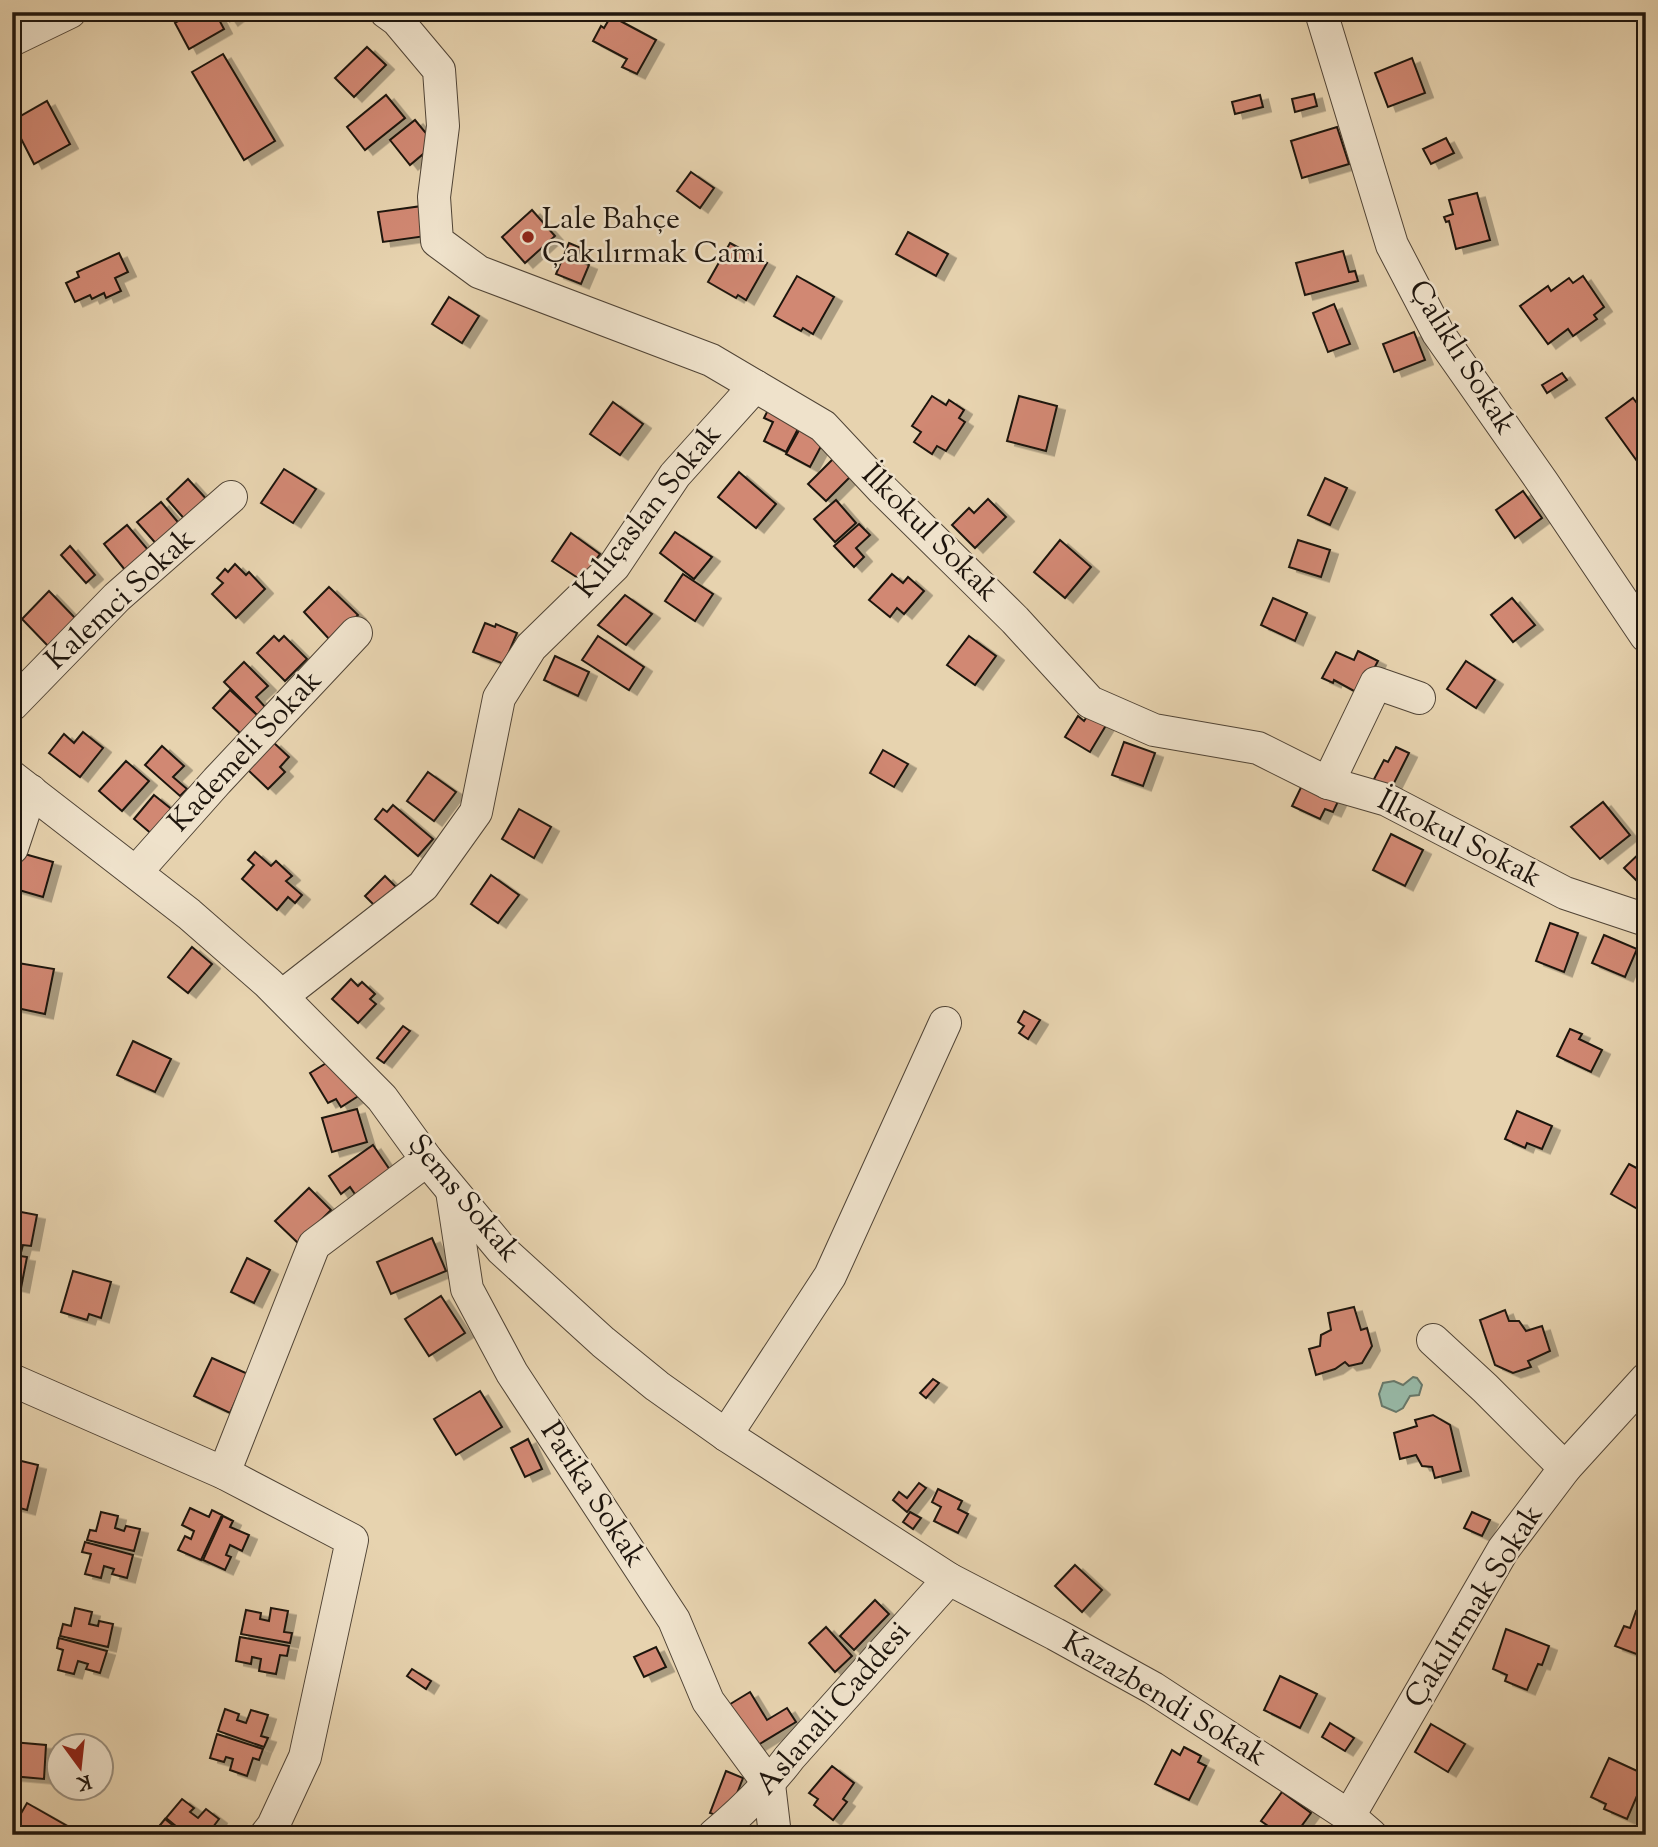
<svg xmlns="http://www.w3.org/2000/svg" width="1658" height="1847" font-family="'Sorts Mill Goudy',serif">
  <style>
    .water { fill: #97b9a7; stroke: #677769; stroke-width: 2 }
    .building { fill: #d18873; stroke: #1e150d; stroke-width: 2; filter: url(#shadow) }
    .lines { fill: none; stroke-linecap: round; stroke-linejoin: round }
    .minor-casing { stroke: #504436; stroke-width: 34 }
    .minor { stroke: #efe2cb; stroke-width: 32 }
    .poi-dot { fill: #8f2418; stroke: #efe2cb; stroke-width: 2.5 }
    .labels { text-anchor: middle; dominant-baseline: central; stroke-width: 5; stroke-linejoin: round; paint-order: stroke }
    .poi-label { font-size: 30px; fill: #1e150d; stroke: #efe2cb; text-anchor: start }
    .street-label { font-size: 30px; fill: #1e150d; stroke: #efe2cb }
  </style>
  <defs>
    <filter id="shadow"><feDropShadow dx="8" dy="4.5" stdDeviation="0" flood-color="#0004"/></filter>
  </defs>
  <rect width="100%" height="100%" fill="#e7d3af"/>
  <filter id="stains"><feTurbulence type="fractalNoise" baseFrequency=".00286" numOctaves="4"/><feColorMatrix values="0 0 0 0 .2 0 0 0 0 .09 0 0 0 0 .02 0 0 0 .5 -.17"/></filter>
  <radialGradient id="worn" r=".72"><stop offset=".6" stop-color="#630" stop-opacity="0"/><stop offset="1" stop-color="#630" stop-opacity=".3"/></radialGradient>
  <!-- water -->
  <path class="water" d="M1413,1377L1417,1378L1422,1385L1419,1395L1410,1396L1403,1408L1396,1412L1382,1406L1379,1394L1383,1383L1394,1381L1403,1385Z"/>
  <!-- building -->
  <g class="building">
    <path d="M194,12H215L224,29L189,49L175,23Z"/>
    <path d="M224,12H242L230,21Z"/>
    <path d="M611,16L656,40L637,74L622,67L627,59L593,41L601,26L604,28Z"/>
    <path d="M1646,35V55L1638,39Z"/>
    <path d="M367,47L386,65L354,97L335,78Z"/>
    <path d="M223,54L275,141L244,160L192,72Z"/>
    <path d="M1412,58L1425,93L1388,107L1375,73Z"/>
    <path d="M1314,94L1317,106L1295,112L1292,99Z"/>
    <path d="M386,95L405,118L365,150L347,127Z"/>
    <path d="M1260,95L1263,107L1235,114L1232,102Z"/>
    <path d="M47,101L70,144L34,164L12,121Z"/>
    <path d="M415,120L435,144L410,165L390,140Z"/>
    <path d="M1337,127L1349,164L1302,178L1291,141Z"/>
    <path d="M1446,138L1454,153L1431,164L1423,149Z"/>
    <path d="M691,172L714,188L700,208L677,191Z"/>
    <path d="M1477,193L1490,240L1456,249L1449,221L1446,222L1444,217L1453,214L1449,200Z"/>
    <path d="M422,206L426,236L383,242L378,212Z"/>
    <path d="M532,210L555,236L525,263L502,237Z"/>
    <path d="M908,232L948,254L936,276L896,254Z"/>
    <path d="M569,243L581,248L576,260L589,265L581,284L556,274Z"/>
    <path d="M730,243L767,263L746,300L738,295L736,298L708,282Z"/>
    <path d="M1343,251L1349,272L1355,271L1358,281L1305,295L1296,263Z"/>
    <path d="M119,253L128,272L115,278L121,291L106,298L104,293L92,299L90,295L75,302L66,283L79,277L77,272Z"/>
    <path d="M797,276L834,297L813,334L803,328L801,331L774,316Z"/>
    <path d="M1583,276L1604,307L1594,315L1597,319L1573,336L1568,329L1548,344L1520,306L1548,286L1551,291L1569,278L1573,283Z"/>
    <path d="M449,297L479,316L462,343L432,324Z"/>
    <path d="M1334,304L1350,344L1328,352L1313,313Z"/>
    <path d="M1414,332L1425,360L1394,372L1383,344Z"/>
    <path d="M1562,373L1567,380L1547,393L1542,385Z"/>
    <path d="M932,396L946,405L949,400L964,410L959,418L965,422L946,451L937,446L932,454L914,442L921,432L912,426Z"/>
    <path d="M1019,396L1057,406L1046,451L1007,441Z"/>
    <path d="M1633,398L1646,415V466L1642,468L1606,418Z"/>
    <path d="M613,402L643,424L620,455L590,434Z"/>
    <path d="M770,406L802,421L786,452L764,441L773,422L764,418Z"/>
    <path d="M803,423L827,435L810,467L786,454Z"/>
    <path d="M840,452L857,470L826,501L808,484Z"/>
    <path d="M284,469L316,489L293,523L261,503Z"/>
    <path d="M739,472L776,504L756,528L718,497Z"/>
    <path d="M1325,478L1347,488L1330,525L1308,515Z"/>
    <path d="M188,479L209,502L187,522L167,499Z"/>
    <path d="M1523,491L1542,518L1515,538L1496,510Z"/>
    <path d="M988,499L1006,517L975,548L952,525L969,508L974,513Z"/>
    <path d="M836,500L856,523L835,542L814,519Z"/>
    <path d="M161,502L182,527L159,547L137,522Z"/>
    <path d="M859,524L870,535L856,548L864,557L854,567L834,546Z"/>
    <path d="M127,525L149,551L125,570L104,544Z"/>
    <path d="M675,532L712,557L694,579L660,553Z"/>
    <path d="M571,533L600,554L581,580L552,561Z"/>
    <path d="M1060,540L1091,567L1065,598L1034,572Z"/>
    <path d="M1298,540L1330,550L1321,577L1289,567Z"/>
    <path d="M70,546L95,575L86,583L61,555Z"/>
    <path d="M235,564L246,575L249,572L265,589L236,618L212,594L223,583L217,578L225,569L228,572Z"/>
    <path d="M683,574L713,594L695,621L665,601Z"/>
    <path d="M892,574L903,583L908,577L924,591L904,614L897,608L890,617L869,600Z"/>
    <path d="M329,587L358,615L331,641L304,612Z"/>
    <path d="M49,591L76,619L48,646L22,619Z"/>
    <path d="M625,595L652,614L626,645L598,625Z"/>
    <path d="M1273,598L1307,613L1295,641L1261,625Z"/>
    <path d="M1512,598L1535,625L1513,642L1491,615Z"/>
    <path d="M485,623L495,627L496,624L517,633L504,664L473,652Z"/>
    <path d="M274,636L279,641L284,636L307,659L285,681L257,653Z"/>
    <path d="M598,636L644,667L629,690L582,660Z"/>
    <path d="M969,636L996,656L975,685L947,665Z"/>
    <path d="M1358,651L1378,661L1370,676L1365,697L1334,680L1333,683L1322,678L1336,652L1354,660Z"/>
    <path d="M555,656L589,672L578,696L544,680Z"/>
    <path d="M1466,661L1495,680L1476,708L1447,689Z"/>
    <path d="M244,662L268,686L256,697L266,708L258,716L224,682Z"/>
    <path d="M230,690L259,717L242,735L213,708Z"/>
    <path d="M1090,712L1108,722L1090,752L1065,737L1078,716L1084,721Z"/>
    <path d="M83,732L103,748L80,777L49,753L64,734L74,743Z"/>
    <path d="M273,742L289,757L280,767L285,772L268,789L247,769Z"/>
    <path d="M1124,742L1155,753L1143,786L1112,775Z"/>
    <path d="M162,746L184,766L173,777L187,789L180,796L145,765Z"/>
    <path d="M1396,747L1409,753L1390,791L1372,783L1384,760L1388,762Z"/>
    <path d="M883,750L908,764L894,787L870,773Z"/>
    <path d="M126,761L149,781L122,811L99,791Z"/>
    <path d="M428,772L456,792L434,821L407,801Z"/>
    <path d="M1307,775L1343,791L1333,812L1325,809L1320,819L1292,806Z"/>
    <path d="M154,795L180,816L160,841L134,819Z"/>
    <path d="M1603,802L1630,835L1600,859L1571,827Z"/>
    <path d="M393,805L433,839L418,856L375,819L383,809L387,812Z"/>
    <path d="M519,809L551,827L534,858L502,839Z"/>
    <path d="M1391,834L1423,850L1405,886L1373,870Z"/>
    <path d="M1646,847V890L1624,868Z"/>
    <path d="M255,852L271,866L276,861L292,876L286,881L302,895L295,903L288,897L277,910L242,879L254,865L248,860Z"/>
    <path d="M21,853L53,862L43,897L12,888Z"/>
    <path d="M491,875L519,895L498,923L471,904Z"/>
    <path d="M385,876L401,892L381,912L365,896Z"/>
    <path d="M1550,923L1578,933L1564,972L1536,961Z"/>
    <path d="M1604,935L1637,949L1625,977L1592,963Z"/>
    <path d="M192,947L212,964L188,993L168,977Z"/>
    <path d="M12,962L54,969L45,1014L12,1007Z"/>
    <path d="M351,979L358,986L362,982L375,994L370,999L376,1004L358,1023L332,999Z"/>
    <path d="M1024,1011L1040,1020L1028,1039L1019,1033L1024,1026L1018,1022Z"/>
    <path d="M403,1026L410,1031L384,1063L377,1058Z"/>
    <path d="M1570,1029L1582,1034L1579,1039L1602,1050L1591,1072L1557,1056Z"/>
    <path d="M133,1041L171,1059L155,1092L117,1075Z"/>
    <path d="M338,1056L360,1095L341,1107L336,1099L328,1103L310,1073Z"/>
    <path d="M357,1109L367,1142L332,1152L322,1118Z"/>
    <path d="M1517,1111L1552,1126L1542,1149L1527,1143L1525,1148L1505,1139Z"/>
    <path d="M373,1145L392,1173L357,1197L350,1187L341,1194L329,1176Z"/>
    <path d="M1629,1164L1646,1173V1208L1643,1212L1611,1194Z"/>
    <path d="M309,1188L331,1210L298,1243L275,1221Z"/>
    <path d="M21,1212L37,1215L31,1246L23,1245L20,1256L27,1257L21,1288L12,1286V1228L18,1229Z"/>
    <path d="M432,1238L446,1271L391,1294L377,1262Z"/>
    <path d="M247,1258L270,1270L254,1303L231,1292Z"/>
    <path d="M73,1271L111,1282L101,1318L89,1314L87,1320L61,1312Z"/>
    <path d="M441,1296L465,1333L429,1356L405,1319Z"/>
    <path d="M1354,1307L1361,1330L1367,1328L1372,1346L1362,1363L1349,1366L1345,1362L1335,1369L1316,1375L1309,1349L1320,1346L1321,1335L1331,1330L1328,1313Z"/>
    <path d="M1505,1310L1509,1321H1519L1526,1331L1542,1326L1550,1351L1528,1361L1531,1367L1513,1373L1495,1365L1480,1320Z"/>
    <path d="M212,1358L248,1374L230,1413L194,1396Z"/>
    <path d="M933,1379L939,1383L926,1398L920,1393Z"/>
    <path d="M480,1391L502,1427L456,1455L434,1419Z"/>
    <path d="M1433,1415L1450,1425L1461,1471L1435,1478L1432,1467L1422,1466L1416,1455L1400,1459L1394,1433L1417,1426L1415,1420Z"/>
    <path d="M528,1439L542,1469L525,1477L511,1448Z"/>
    <path d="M13,1459L38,1465L27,1510L12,1506Z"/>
    <path d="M919,1483L926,1488L907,1512L893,1500L899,1492L907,1498Z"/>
    <path d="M938,1489L962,1501L958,1509L968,1514L958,1533L934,1521L941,1507L932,1502Z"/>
    <path d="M190,1508L209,1517L212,1510L222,1515L201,1560L178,1550L185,1536L191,1539L194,1531L182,1525Z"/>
    <path d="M101,1512L118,1516L115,1528L124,1531L126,1526L140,1529L134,1551L87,1540L90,1530L96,1531Z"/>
    <path d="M910,1512L921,1518L913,1529L903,1522Z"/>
    <path d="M1472,1512L1490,1520L1482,1536L1464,1528Z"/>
    <path d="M223,1516L233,1521L230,1527L249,1535L242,1551L230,1545L226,1555L231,1557L225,1570L203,1560Z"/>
    <path d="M85,1542L133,1555L127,1578L112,1574L114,1569L104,1566L101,1578L85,1574L91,1554L82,1552Z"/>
    <path d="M1075,1565L1102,1590L1082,1612L1055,1586Z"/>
    <path d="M875,1600L889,1614L854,1650L840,1636Z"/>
    <path d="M75,1608L92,1612L89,1624L98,1626L99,1621L113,1624L108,1647L60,1636L63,1624L71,1626Z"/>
    <path d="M271,1608L288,1611L284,1632L292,1633L290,1643L241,1634L246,1610L261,1613L260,1619L269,1621Z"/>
    <path d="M1636,1611L1646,1615V1663L1640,1661L1642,1656L1615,1646L1624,1626L1630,1628Z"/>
    <path d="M826,1627L852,1656L835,1672L809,1643Z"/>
    <path d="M1506,1629L1549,1646L1542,1665L1538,1664L1527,1690L1505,1681L1507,1675L1493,1669Z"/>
    <path d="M240,1637L289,1646L287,1656L280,1655L276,1674L259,1671L261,1659L252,1657L251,1664L236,1661Z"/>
    <path d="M59,1638L107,1651L100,1673L86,1669L88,1664L78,1661L74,1674L58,1670L63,1650L57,1648Z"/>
    <path d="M656,1647L666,1667L644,1677L634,1657Z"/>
    <path d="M412,1669L431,1681L426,1689L407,1676Z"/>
    <path d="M1280,1676L1317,1694L1300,1728L1264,1710Z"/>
    <path d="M750,1692L767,1720L787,1708L796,1722L753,1748L727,1706Z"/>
    <path d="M225,1709L239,1714L237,1720L246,1723L251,1710L268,1715L261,1736L268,1738L264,1747L218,1731Z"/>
    <path d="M1330,1723L1354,1738L1345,1751L1322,1737Z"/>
    <path d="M1431,1724L1465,1744L1448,1772L1415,1752Z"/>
    <path d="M217,1734L263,1749L259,1760L253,1758L247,1776L230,1770L233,1759L226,1757L224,1762L210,1758Z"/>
    <path d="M12,1742L46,1745L44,1779L12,1776Z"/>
    <path d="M1184,1747L1201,1756L1198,1762L1206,1766L1189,1800L1155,1784L1172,1750L1180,1755Z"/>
    <path d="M1609,1758L1646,1775L1627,1819L1604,1809L1606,1804L1591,1797Z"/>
    <path d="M832,1766L854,1783L843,1799L847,1802L833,1820L814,1805L818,1799L809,1793Z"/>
    <path d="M726,1771L743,1778L727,1819L710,1813Z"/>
    <path d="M1282,1792L1311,1813L1295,1835H1281L1261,1821Z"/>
    <path d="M182,1799L194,1808L190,1812L198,1818L206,1809L219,1819L207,1835H187L166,1818Z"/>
    <path d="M27,1803L69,1827L65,1835H12V1829Z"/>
    <path d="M165,1819L185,1835H152Z"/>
  </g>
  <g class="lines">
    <!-- minor casing -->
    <g class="minor-casing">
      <g id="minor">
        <path d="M386,12L397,20L439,70L443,126L434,197L437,241L479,272L711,360L823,426L883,490L1015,620L1090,702L1154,730L1258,748L1328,783L1387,800L1565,893L1646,920"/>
        <path d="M1321,12L1392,245L1438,333L1543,483L1646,636"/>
        <path d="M12,40L70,12"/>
        <path d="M12,705L117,597L231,497"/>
        <path d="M12,777L189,914L268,983L382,1098L427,1160L502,1250L603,1342L657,1386L726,1435L949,1579L1055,1634L1153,1688L1349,1816L1371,1835"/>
        <path d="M1328,783L1376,683L1419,698"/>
        <path d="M12,848L31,791"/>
        <path d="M136,872L217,781L356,633"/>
        <path d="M282,996L423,886L476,812L499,698L531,647L614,566L675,475L755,386"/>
        <path d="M452,1191L467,1289L512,1373L674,1620L708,1701L769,1784L775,1835"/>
        <path d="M1433,1340L1485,1388L1565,1468"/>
        <path d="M12,1380L224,1473L352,1540L305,1757L273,1826L266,1835"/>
        <path d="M726,1435L830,1276L945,1023"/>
        <path d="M224,1473L314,1245L427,1160"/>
        <path d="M1349,1816L1503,1550L1565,1468L1646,1379"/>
        <path d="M714,1835C743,1811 768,1786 790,1757L949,1579"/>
      </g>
    </g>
    <!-- minor -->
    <use href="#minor" class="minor"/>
  </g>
  <!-- markers -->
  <circle class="poi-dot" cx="528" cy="237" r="7"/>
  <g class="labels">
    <!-- poi labels -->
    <g class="poi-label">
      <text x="542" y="220">Lale Bahçe<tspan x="542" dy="34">Çakılırmak Cami</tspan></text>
    </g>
    <!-- street labels -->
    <g class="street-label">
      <text transform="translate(1461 358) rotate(58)">Çalıklı Sokak</text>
      <text transform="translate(649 512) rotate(-51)">Kılıçaslan Sokak</text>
      <text transform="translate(929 534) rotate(45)">İlkokul Sokak</text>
      <text transform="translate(121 600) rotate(-43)">Kalemci Sokak</text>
      <text transform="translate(246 752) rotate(-47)">Kademeli Sokak</text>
      <text transform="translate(1459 840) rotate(27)">İlkokul Sokak</text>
      <text transform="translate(463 1199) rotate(50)">Şems Sokak</text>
      <text transform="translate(592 1495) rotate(57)">Patika Sokak</text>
      <text transform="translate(1475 1607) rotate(-58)">Çakılırmak Sokak</text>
      <text transform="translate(1164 1700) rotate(31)">Kazazbendi Sokak</text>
      <text transform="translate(834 1709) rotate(-49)">Aslanali Caddesi</text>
    </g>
  </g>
  <!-- margin -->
  <rect width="1658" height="1847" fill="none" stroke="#e7d3af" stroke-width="42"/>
  <rect x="14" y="14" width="1630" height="1819" fill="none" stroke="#1e150d" stroke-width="3.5"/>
  <rect x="21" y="21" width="1616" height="1805" fill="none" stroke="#1e150d" stroke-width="2"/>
  <!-- north arrow -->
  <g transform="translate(80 1767) rotate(165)"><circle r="33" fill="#efe2cb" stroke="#9b907f" stroke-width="2"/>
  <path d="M0-5L12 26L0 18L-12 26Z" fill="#8f2418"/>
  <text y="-10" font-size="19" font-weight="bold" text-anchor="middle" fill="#1e150d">K</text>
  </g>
  <rect width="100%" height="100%" filter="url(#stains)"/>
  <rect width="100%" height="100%" fill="url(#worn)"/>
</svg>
